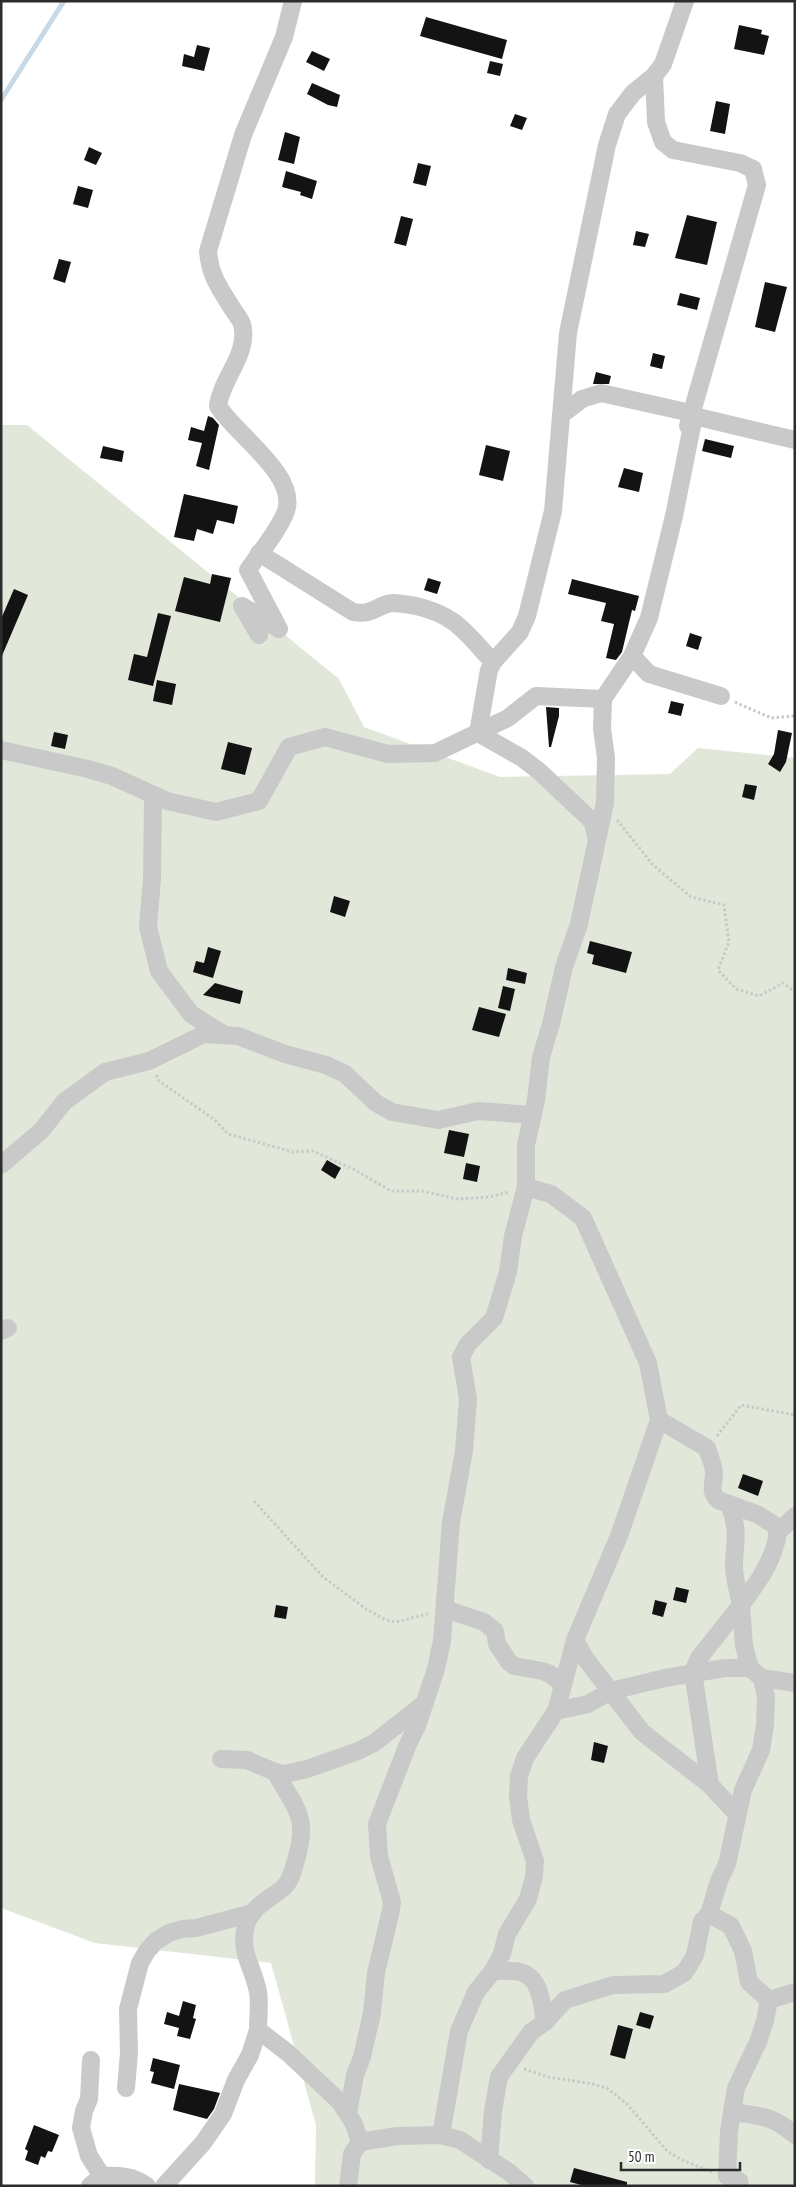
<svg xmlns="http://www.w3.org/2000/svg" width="796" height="2187" font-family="'PT Sans Narrow',sans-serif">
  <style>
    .green { fill: #e1e8da }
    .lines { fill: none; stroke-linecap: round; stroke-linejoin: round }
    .stream { stroke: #c7d9e7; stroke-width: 5 }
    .building { fill: #131313 }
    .path { stroke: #c9c9c9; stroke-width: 3; stroke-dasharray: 2.5 2.5; stroke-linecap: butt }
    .street { stroke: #c9c9c9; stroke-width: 18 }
  </style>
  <rect width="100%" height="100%" fill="#fff"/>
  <!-- green -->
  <path class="green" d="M1,425H27L339,679L364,727L500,777L670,774L698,748L795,758V2186H315L316,2125L271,1963L95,1943L1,1908Z"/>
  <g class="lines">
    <!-- stream -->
    <path class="stream" d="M1,100L64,1"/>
  </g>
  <!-- building -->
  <g class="building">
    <path d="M426,17L507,40L502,59L420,36Z"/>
    <path d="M739,25L762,30L761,34L769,36L764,55L734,49Z"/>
    <path d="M197,45L210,48L204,71L182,66L184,54L194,57Z"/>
    <path d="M312,51L330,59L324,71L306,62Z"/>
    <path d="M490,61L503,64L500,76L487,73Z"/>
    <path d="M312,83L340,95L337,107L328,105L307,94Z"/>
    <path d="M716,101L730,104L725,134L710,131Z"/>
    <path d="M515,114L527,118L522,130L510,126Z"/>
    <path d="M285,132L300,137L294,164L278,160Z"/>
    <path d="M89,147L102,153L96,165L84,160Z"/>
    <path d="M418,163L431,166L426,186L413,183Z"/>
    <path d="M286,171L317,181L312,199L300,195L301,192L282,187Z"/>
    <path d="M78,186L93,190L88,208L73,204Z"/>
    <path d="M687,215L717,222L707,265L675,258Z"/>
    <path d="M401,216L413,219L406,246L394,243Z"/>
    <path d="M636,231L649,234L645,247L633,245Z"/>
    <path d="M59,259L71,262L65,283L53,279Z"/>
    <path d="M765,282L787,287L775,332L755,327Z"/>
    <path d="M680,293L700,298L697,310L677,305Z"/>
    <path d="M653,353L665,356L662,369L650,366Z"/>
    <path d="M596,372L611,376L609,384H593Z"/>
    <path d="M208,416L213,418L219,425L209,470L196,466L202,443L188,440L191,427L204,431Z"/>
    <path d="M705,439L734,446L731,458L702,451Z"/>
    <path d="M486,445L510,451L503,481L479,475Z"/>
    <path d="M103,446L124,451L122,462L100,458Z"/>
    <path d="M624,468L643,473L639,492L618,487Z"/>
    <path d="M184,494L238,506L234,524L217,520L213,534L197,529L194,541L174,537Z"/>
    <path d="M212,574L231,578L220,622L175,611L184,577L210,584Z"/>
    <path d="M428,578L441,582L437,594L424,590Z"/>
    <path d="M572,579L639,596L635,611L632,610L622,652L616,660L606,658L614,624L601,621L606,603L568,594Z"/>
    <path d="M14,589L28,595L1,658V619Z"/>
    <path d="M158,613L171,616L153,686L128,680L134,654L147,657Z"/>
    <path d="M690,633L702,637L698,650L686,646Z"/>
    <path d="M157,680L176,684L172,705L153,701Z"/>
    <path d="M671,701L684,704L681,716L668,713Z"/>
    <path d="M546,707L559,708V716L551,747H549Z"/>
    <path d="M778,730L792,733L786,762L780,772L768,764L774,754Z"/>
    <path d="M54,732L68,735L65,749L51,746Z"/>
    <path d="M228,742L252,748L245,775L221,769Z"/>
    <path d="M745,784L757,786L754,800L742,797Z"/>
    <path d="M334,896L350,901L345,917L330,912Z"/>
    <path d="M590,941L632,952L626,973L592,964L594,955L587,953Z"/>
    <path d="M208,947L221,951L213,978L193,972L196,961L204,963Z"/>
    <path d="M508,968L527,973L525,984L506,980Z"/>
    <path d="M215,983L243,991L240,1004L203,995Z"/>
    <path d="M503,986L515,989L510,1011L498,1008Z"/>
    <path d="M479,1007L506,1014L499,1037L472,1030Z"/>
    <path d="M449,1130L469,1134L464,1157L444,1153Z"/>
    <path d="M327,1160L341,1168L335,1179L321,1170Z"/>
    <path d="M466,1163L480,1166L477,1182L463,1179Z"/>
    <path d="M743,1474L763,1481L758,1496L738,1488Z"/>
    <path d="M676,1587L689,1590L686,1603L673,1600Z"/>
    <path d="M655,1600L667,1603L663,1617L652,1614Z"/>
    <path d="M276,1605L288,1607L286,1619L274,1617Z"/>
    <path d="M594,1742L608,1746L604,1763L591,1760Z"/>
    <path d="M183,2001L196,2005L193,2018L196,2019L190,2039L177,2036L179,2028L164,2024L167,2012L179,2016Z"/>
    <path d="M640,2012L654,2016L650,2029L636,2025Z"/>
    <path d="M618,2025L633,2029L625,2059L610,2055Z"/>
    <path d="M153,2058L180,2065L174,2089L151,2083L154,2072L150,2071Z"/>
    <path d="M179,2084L220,2093L214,2109L207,2119L173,2110Z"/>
    <path d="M34,2125L59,2135L52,2152L48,2151L45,2158L41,2156L38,2165L25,2160L28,2151L25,2149Z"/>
    <path d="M574,2168L627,2182V2186H585L570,2182Z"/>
  </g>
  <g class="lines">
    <!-- path -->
    <g class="path">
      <path d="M735,702L771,718L795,716"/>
      <path d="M617,820L653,865L691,897L724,905L729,942L718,970L736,989L759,996L783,983L795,992"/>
      <path d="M156,1075L159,1081L215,1120L228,1134L293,1152L313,1151L355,1170L391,1191H422L457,1199L489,1197L509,1192"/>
      <path d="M717,1436L741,1405L795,1415"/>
      <path d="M254,1501L323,1577L366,1609L386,1620L396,1622L428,1614"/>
      <path d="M524,2069L548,2077L593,2084L607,2088L627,2104L668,2152L684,2161L713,2172"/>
    </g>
    <!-- street -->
    <g class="street">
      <path d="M654,76L656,122L663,142L673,150L740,163L753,169L757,185L688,426"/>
      <path d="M561,415L582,399L601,393L691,413"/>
      <path d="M259,553L353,612C374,616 377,604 393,603C401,603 409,605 416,606C456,615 466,633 493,662"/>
      <path d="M259,635L242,606L279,629L248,570C260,552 278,532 286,511C298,475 235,434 218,406C221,379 250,353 242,324C240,319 235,313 232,308C219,287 210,276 208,251L243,135L284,37L293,1"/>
      <path d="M632,656L649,674L721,696"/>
      <path d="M1,750L88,769L112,776L167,801L216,812L259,801L289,747L325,737L388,754L435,753L508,718L536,696L603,699"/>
      <path d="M153,795L152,879L148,927L159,971L191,1014L223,1034"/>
      <path d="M596,837L593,822L540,772L522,758L478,733L489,670L493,662L520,632L527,616L553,511L568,333L607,145L617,114L633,93L654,76L663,64L685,1"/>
      <path d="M1,1165L41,1131L64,1102L105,1072L149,1061L204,1034L238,1036L285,1054L326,1065L345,1074L376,1103L392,1112L438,1120L478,1111L533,1115"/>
      <path d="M526,1187L551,1194L583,1218L648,1363L659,1420L707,1448C709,1456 714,1465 714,1473C714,1485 709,1491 718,1500L759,1515L774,1525L778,1532"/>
      <path d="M1,1331L8,1328"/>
      <path d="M730,1506C739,1533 735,1539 734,1565C734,1578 738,1592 741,1605L699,1658L693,1672L710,1785L737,1814"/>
      <path d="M445,1609L484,1622L495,1631L497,1644L509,1662L514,1666L542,1671L550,1674L562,1684"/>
      <path d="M575,1640L585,1658L642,1732L710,1785"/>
      <path d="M750,1668L744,1646L741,1605C758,1582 774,1561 778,1532L795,1516"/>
      <path d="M556,1711L588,1704L611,1691L665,1678L725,1668H750L762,1678L795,1683"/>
      <path d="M221,1759L247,1760L275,1772L285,1774L307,1769L358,1751L374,1743L425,1703"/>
      <path d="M275,1772C296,1809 309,1816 296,1860C293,1870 291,1881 283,1888C270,1899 251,1907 246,1925C239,1954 253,1965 258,1992C260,2004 258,2018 258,2030L288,2053L340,2102L354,2124L360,2142L352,2154L348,2186"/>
      <path d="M709,1914L731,1926L743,1951L749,1982L769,2000"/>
      <path d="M545,2022C542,2005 541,1977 520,1972C512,1970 501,1971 493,1971L502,1954L507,1934L528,1899L534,1877L535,1861L521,1820L518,1796L519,1776L525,1758L556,1711L575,1640L619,1536L659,1420"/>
      <path d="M126,2088L129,2053L128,2009L140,1963L147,1951L156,1941L169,1933L182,1929L196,1928L253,1913"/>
      <path d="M732,2112C760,2116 772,2115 795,2135"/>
      <path d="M348,2113L355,2075L362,2057L372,2013L376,1973L391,1910L392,1902L379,1856L377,1824L408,1744L417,1726L436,1669L442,1641L451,1522L464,1451L468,1399L461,1357L468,1344L494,1318L508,1272L513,1236L526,1187V1145L536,1100L541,1057L551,1024L564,967L579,924L605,803L606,758L602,728L603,699L632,656L649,618L674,516L694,416L795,440"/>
      <path d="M441,2135L459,2031L476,1992L493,1971"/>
      <path d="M360,2142L397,2136L441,2135L460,2140L509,2172L525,2186"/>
      <path d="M489,2160L493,2111L499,2077L531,2032L545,2022L565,2000L613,1985L664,1984L684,1973L690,1964L695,1955L702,1921L709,1914L719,1881L727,1864L743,1790L761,1750L765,1725L766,1697L762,1678"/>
      <path d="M102,2176C119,2175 133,2176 147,2186"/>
      <path d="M90,2186L102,2176L89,2156L81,2128L84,2111L89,2099L91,2060"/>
      <path d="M164,2186L203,2143L223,2114L236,2080L250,2055L258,2030"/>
      <path d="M740,2186L739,2181L727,2176L729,2131L736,2088L758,2042L765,2021L769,2000L795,1992"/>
    </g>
  </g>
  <!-- border -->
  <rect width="796" height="2187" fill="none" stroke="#2c2c2c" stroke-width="5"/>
  <!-- scale -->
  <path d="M621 2162v8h119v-8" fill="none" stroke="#2c2c2c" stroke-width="2.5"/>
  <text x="628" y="2162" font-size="15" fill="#2c2c2c" stroke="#ffffff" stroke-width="4" paint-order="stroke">50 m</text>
</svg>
